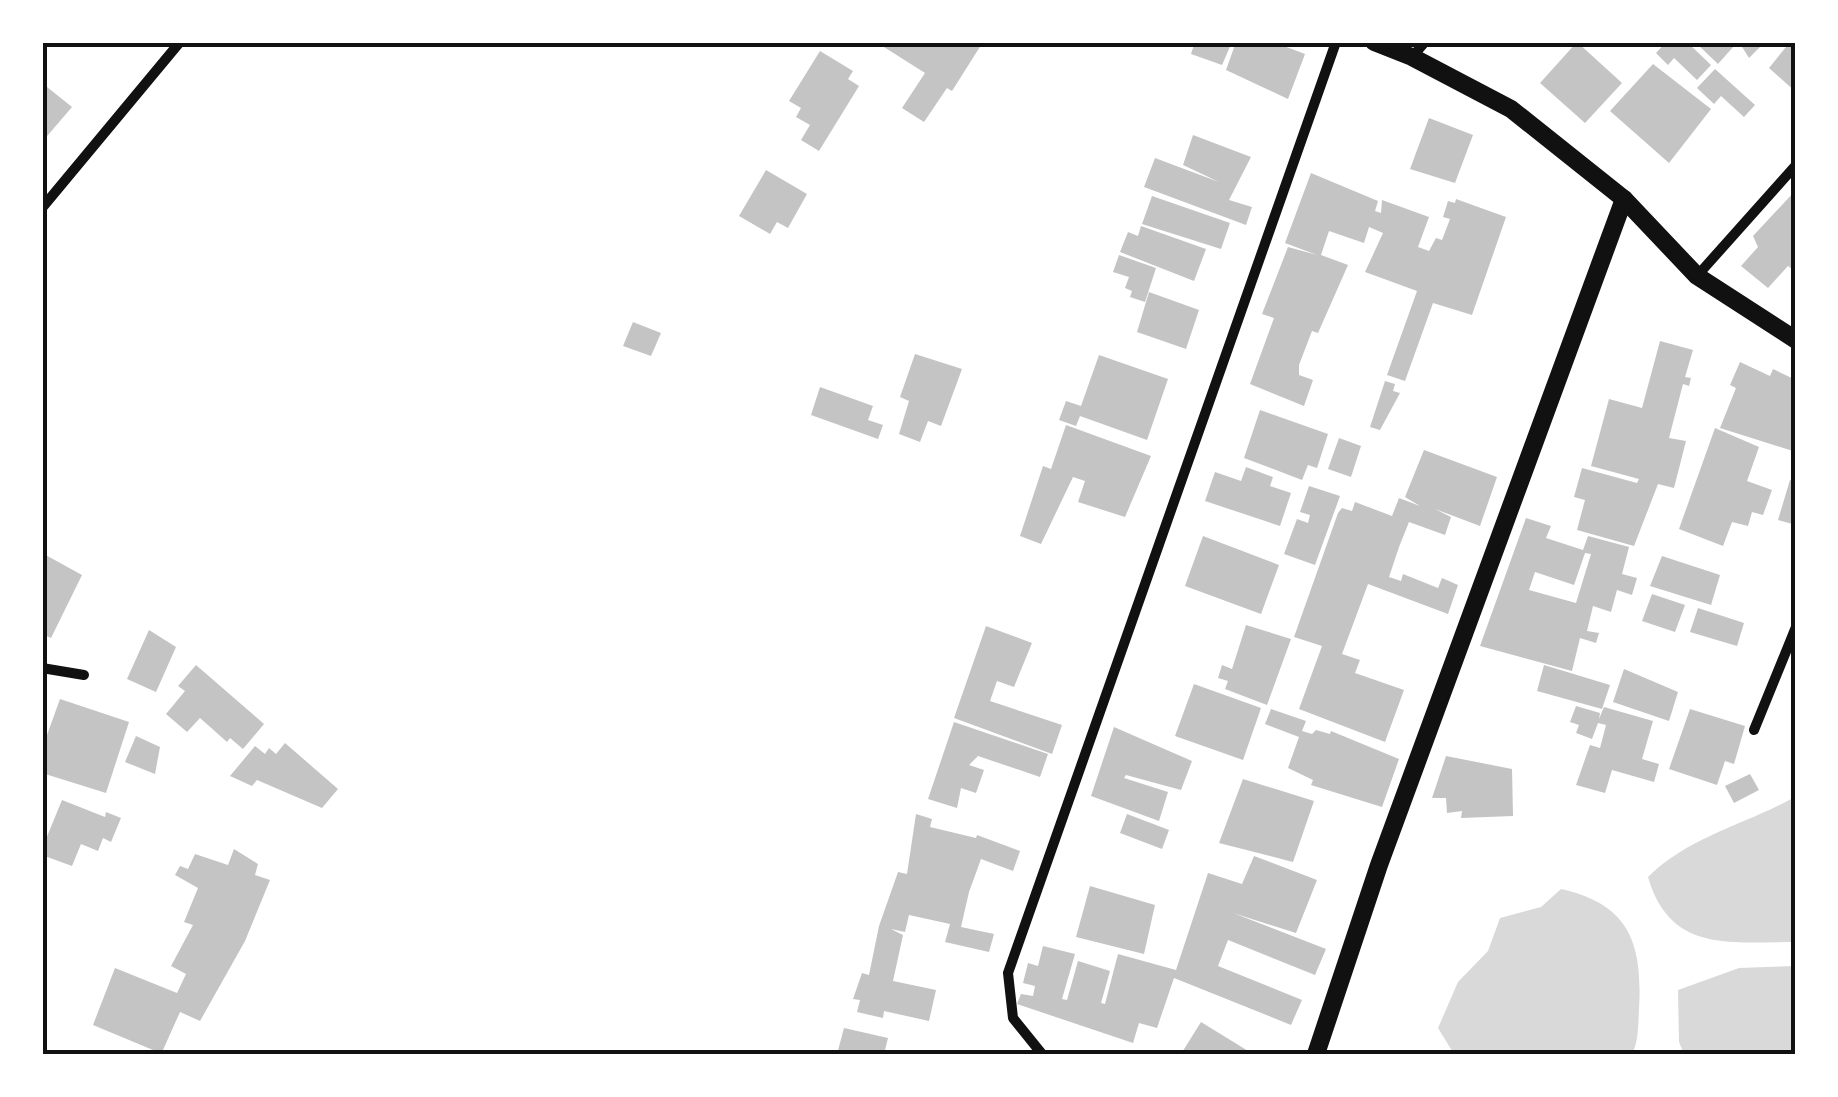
<svg xmlns="http://www.w3.org/2000/svg" width="1838" height="1097" font-family="'IBM Plex Sans',sans-serif">
  <style>
    .water { fill: #d9d9d9 }
    .building { fill: #c4c4c4; fill-rule: evenodd }
    .lines { fill: none; stroke-linecap: round; stroke-linejoin: round }
    .minor { stroke: #111; stroke-width: 10 }
    .tertiary { stroke: #111; stroke-width: 18 }
    .neatline { fill: none; stroke: #111; stroke-width: 4 }
  </style>
  <rect width="100%" height="100%" fill="#fff"/>
  <!-- water -->
  <g class="water">
    <path d="M1795,797V942C1730,942 1670,953 1648,877C1690,836 1745,825 1795,797Z"/>
    <path d="M1561,889C1629,904 1643,943 1639,1009C1638,1024 1639,1041 1632,1054H1454L1438,1028L1458,982L1488,951L1500,918L1541,907Z"/>
    <path d="M1795,966V1054H1684L1679,1042L1678,990L1739,968Z"/>
  </g>
  <!-- building -->
  <g class="building">
    <path d="M876,42H983L952,91L947,88L924,122L902,108L925,73Z"/>
    <path d="M1195,42H1232L1222,65L1191,54Z"/>
    <path d="M1236,42H1273L1305,54L1288,99L1226,70Z"/>
    <path d="M1577,42L1622,83L1585,123L1540,83Z"/>
    <path d="M1666,42H1687L1711,65L1697,80L1674,58L1668,65L1656,53Z"/>
    <path d="M1695,42H1730L1734,46L1718,64Z"/>
    <path d="M1739,42H1765L1749,58Z"/>
    <path d="M1790,42L1796,45V92L1769,68Z"/>
    <path d="M820,51L853,71L848,79L859,86L819,151L801,140L810,125L796,117L801,108L789,101Z"/>
    <path d="M1653,64L1711,109L1669,163L1610,111Z"/>
    <path d="M1715,69L1755,105L1744,117L1721,96L1714,104L1697,88Z"/>
    <path d="M42,83L72,107L42,142Z"/>
    <path d="M1429,118L1473,135L1455,183L1410,169Z"/>
    <path d="M1193,135L1251,157L1229,200L1252,207L1246,225L1144,187L1155,158L1219,182L1183,165Z"/>
    <path d="M766,170L807,194L788,228L777,222L770,234L739,216Z"/>
    <path d="M1311,173L1378,201L1375,211L1381,213L1382,200L1429,217L1418,247L1429,251L1436,238L1442,240L1450,219L1443,217L1448,201L1455,203L1456,199L1506,217L1472,315L1433,303L1405,381L1387,375L1417,291L1365,272L1383,233L1369,227L1364,243L1329,231L1321,255L1348,265L1318,333L1312,331L1299,365V375L1313,380L1304,406L1250,384L1274,318L1262,314L1288,247L1317,255L1285,243Z"/>
    <path d="M1796,190V272L1788,266L1768,288L1741,266L1758,247L1753,236Z"/>
    <path d="M1152,196L1230,223L1221,249L1142,224Z"/>
    <path d="M1141,226L1206,249L1194,281L1120,252L1128,232L1138,236Z"/>
    <path d="M1119,255L1156,268L1145,302L1130,297L1132,291L1125,288L1129,277L1113,272Z"/>
    <path d="M1149,292L1199,310L1186,349L1137,332Z"/>
    <path d="M633,322L661,333L651,356L623,346Z"/>
    <path d="M1660,341L1693,350L1685,377L1691,378L1689,386L1683,384L1669,438L1686,441L1674,488L1658,484L1634,546L1577,530L1585,500L1574,497L1582,468L1637,483L1639,479L1591,466L1609,399L1642,408Z"/>
    <path d="M915,354L962,369L941,426L928,421L920,442L899,434L909,401L900,397Z"/>
    <path d="M1099,355L1168,379L1147,440L1080,416L1076,426L1059,420L1066,401L1081,406Z"/>
    <path d="M1740,362L1770,376L1773,369L1796,380V452L1720,428L1736,388L1730,385Z"/>
    <path d="M1385,381L1395,384L1393,391L1400,393L1380,430L1370,427Z"/>
    <path d="M820,387L873,406L868,420L883,425L878,439L811,415Z"/>
    <path d="M1260,410L1328,434L1317,468L1308,465L1302,480L1244,458Z"/>
    <path d="M1066,425L1151,456L1125,517L1078,502L1085,481L1073,477L1041,544L1020,536L1043,466L1051,469Z"/>
    <path d="M1715,428L1759,447L1747,481L1772,490L1763,515L1752,512L1748,526L1732,522L1723,546L1679,529Z"/>
    <path d="M1339,438L1361,446L1351,477L1328,469Z"/>
    <path d="M1424,450L1497,477L1480,526L1435,509L1451,517L1445,535L1409,522L1399,547L1389,577L1401,581L1403,574L1438,588L1442,578L1458,585L1448,614L1368,584L1342,654L1360,660L1355,673L1404,690L1385,742L1299,709L1322,646L1294,637L1338,513L1342,508L1352,511L1355,502L1392,516L1399,498L1420,506L1405,497Z"/>
    <path d="M1246,467L1273,477L1270,486L1291,493L1280,526L1205,501L1215,472L1241,481Z"/>
    <path d="M1790,480L1796,482V525L1778,520Z"/>
    <path d="M1309,486L1340,496L1315,565L1284,554L1297,519L1308,523L1310,515L1300,512Z"/>
    <path d="M1526,518L1551,526L1546,538L1583,550L1588,536L1629,547L1622,574L1637,578L1632,595L1617,590L1611,612L1593,606L1587,631L1599,633L1596,643L1580,638L1572,671L1480,646ZM1585,553L1591,554L1576,603L1529,590L1535,572L1574,585Z"/>
    <path d="M1203,536L1279,565L1261,614L1185,586Z"/>
    <path d="M42,553L82,575L51,638L42,634Z"/>
    <path d="M1662,556L1720,575L1711,605L1650,586Z"/>
    <path d="M1652,594L1685,605L1675,632L1642,621Z"/>
    <path d="M1698,608L1744,623L1737,646L1690,632Z"/>
    <path d="M1246,625L1291,639L1267,705L1225,689L1228,681L1218,678L1222,665L1232,669Z"/>
    <path d="M986,626L1032,643L1014,687L997,681L990,701L1062,725L1052,754L954,718Z"/>
    <path d="M149,630L176,647L156,692L127,679Z"/>
    <path d="M196,665L264,724L243,749L230,738L227,742L200,718L187,732L166,714L185,691L178,686Z"/>
    <path d="M1544,665L1610,685L1602,709L1537,691Z"/>
    <path d="M1624,669L1678,692L1669,721L1613,702Z"/>
    <path d="M1194,684L1261,708L1243,760L1175,736Z"/>
    <path d="M60,699L129,722L106,793L42,773V749Z"/>
    <path d="M1576,706L1600,713L1599,719L1604,707L1653,721L1642,759L1659,764L1654,782L1612,770L1605,793L1576,785L1590,745L1600,748L1606,725L1598,723L1592,739L1576,733L1579,725L1570,722Z"/>
    <path d="M1271,709L1306,721L1302,731L1312,734L1316,730L1330,734L1331,731L1399,759L1382,807L1311,785L1313,780L1288,768L1299,737L1265,724Z"/>
    <path d="M1690,709L1745,726L1734,764L1725,761L1717,785L1669,769Z"/>
    <path d="M954,722L1048,754L1040,777L978,756L969,765L984,770L976,793L961,788L957,808L928,799Z"/>
    <path d="M1114,727L1192,761L1181,790L1126,775L1124,778L1168,792L1159,821L1091,796Z"/>
    <path d="M136,736L160,747L155,774L125,762Z"/>
    <path d="M285,743L338,789L322,808L257,780L252,786L230,776L255,746L265,754L269,748L276,754Z"/>
    <path d="M1446,756L1512,769L1513,816L1461,818L1462,811L1447,813L1446,798H1432Z"/>
    <path d="M1750,774L1759,790L1734,803L1725,786Z"/>
    <path d="M1243,779L1314,801L1293,862L1219,843Z"/>
    <path d="M62,800L105,817L106,812L121,818L111,842L103,838L98,851L81,844L72,866L42,855V837L46,839Z"/>
    <path d="M916,814L932,819L930,827L976,838L977,835L1020,851L1013,871L981,859L969,892L961,927L994,934L989,952L945,942L950,924L909,915L905,932L891,929L903,935L893,981L936,990L929,1021L884,1011L883,1018L857,1012L860,1000L853,999L862,973L869,975L879,926L898,872L907,874Z"/>
    <path d="M1127,814L1169,830L1162,849L1120,833Z"/>
    <path d="M234,849L258,864L255,875L270,880L245,941L200,1021L180,1012L163,1050L172,1054H152L153,1050L93,1025L115,968L177,993L186,974L171,966L193,925L184,922L198,888L175,875L180,866L188,869L195,854L228,865Z"/>
    <path d="M1254,856L1317,880L1296,933L1233,913L1326,949L1315,975L1228,940L1218,966L1302,1000L1291,1025L1174,978L1157,1028L1139,1023L1133,1043L1017,1004L1021,994L1033,996L1035,986L1023,983L1028,963L1038,966L1043,946L1075,954L1062,999L1067,1000L1078,961L1110,971L1101,1003L1105,1004L1118,954L1176,970L1208,873L1242,884Z"/>
    <path d="M1090,886L1155,905L1144,954L1076,937Z"/>
    <path d="M1201,1022L1253,1054H1181Z"/>
    <path d="M844,1028L888,1038L884,1054H837Z"/>
  </g>
  <g class="lines">
    <!-- minor -->
    <g class="minor">
      <path d="M1412,57L1425,42"/>
      <path d="M42,208L180,42"/>
      <path d="M1697,276L1796,165"/>
      <path d="M42,668L84,675"/>
      <path d="M1754,730L1796,627"/>
      <path d="M1042,1054L1013,1018L1008,973L1336,42"/>
    </g>
    <!-- tertiary -->
    <g class="tertiary">
      <path d="M1374,42L1412,57L1511,109L1624,199L1697,276L1796,340"/>
      <path d="M1316,1054L1379,865L1624,199"/>
    </g>
  </g>
  <!-- border -->
  <rect width="1838" height="1097" fill="none" stroke="#ffffff" stroke-width="90"/>
  <rect x="45" y="45" width="1748" height="1007" class="neatline"/>
</svg>
